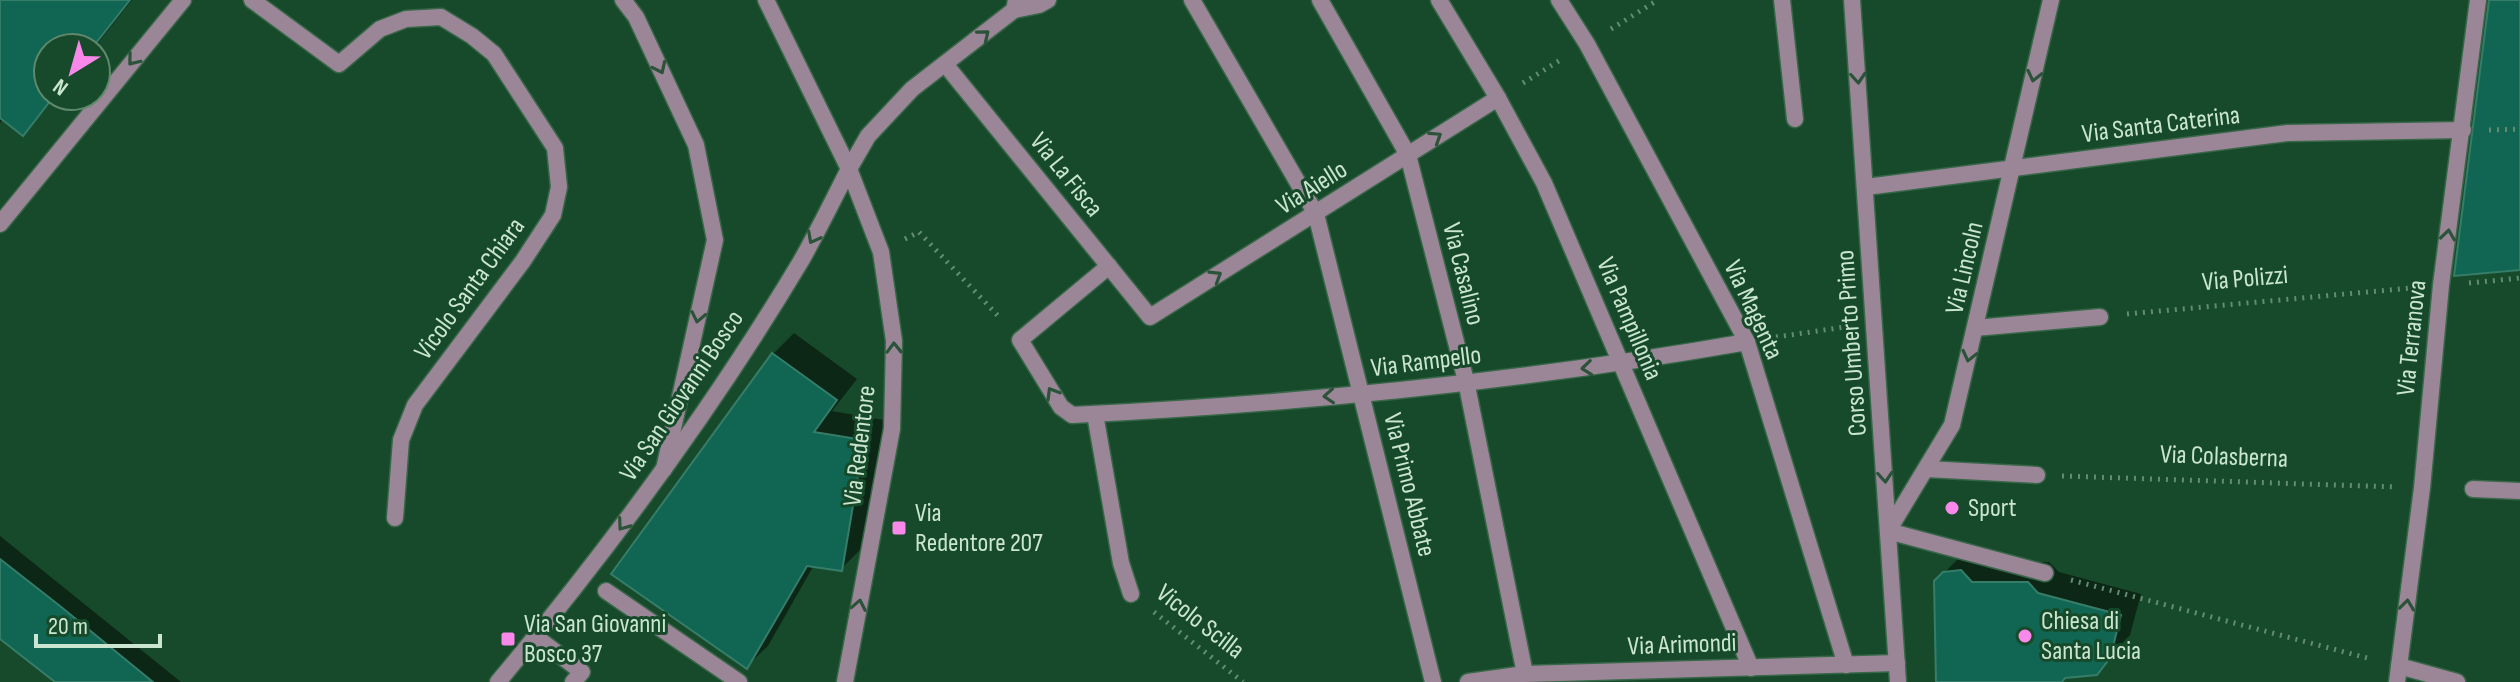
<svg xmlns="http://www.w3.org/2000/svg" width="2520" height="682" font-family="'Sofia Sans Condensed',sans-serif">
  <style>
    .shadow { fill: #0007 }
    .building { fill: #106652; stroke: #367d69; stroke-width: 2 }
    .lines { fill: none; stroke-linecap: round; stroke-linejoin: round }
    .service-casing { stroke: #376648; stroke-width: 19 }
    .minor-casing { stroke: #376648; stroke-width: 19 }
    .tertiary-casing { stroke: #376648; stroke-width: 19 }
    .path { stroke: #638c71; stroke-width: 5; stroke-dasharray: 2 6; stroke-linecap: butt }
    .service { stroke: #9b8697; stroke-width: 16 }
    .minor { stroke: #9b8697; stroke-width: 16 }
    .tertiary { stroke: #9b8697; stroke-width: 16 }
    .oneway { stroke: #2b533a }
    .poi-dot { fill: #f888e9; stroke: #174a2a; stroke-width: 3 }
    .labels { text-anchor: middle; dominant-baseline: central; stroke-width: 6; stroke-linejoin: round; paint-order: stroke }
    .street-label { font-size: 26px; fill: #cae5d0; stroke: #174a2a }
    .poi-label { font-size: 26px; fill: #cae5d0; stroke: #174a2a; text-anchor: start }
  </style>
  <rect width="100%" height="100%" fill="#174a2a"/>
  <!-- shadow -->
  <g class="shadow">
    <path d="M0,0H132L94,48H48V96H56L22,133L4,118L0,123Z"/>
    <path d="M794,333L857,379L832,411L884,420L862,548L841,569L814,565L768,646L747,666L773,354Z"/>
    <path d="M0,536L181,682H56L0,637Z"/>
    <path d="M1966,551L1993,562H2049L2059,572L2141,594L2130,635L2096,673L2066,676L2061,682H1938L1944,573Z"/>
  </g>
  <!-- building -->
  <g class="building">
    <path d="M0,0H130L92,48H48V96H54L23,136L0,118Z"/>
    <path d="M2489,0H2520V270L2454,276Z"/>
    <path d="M772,353L837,400L814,432L864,440L842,571L807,566L747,669L611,574Z"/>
    <path d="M0,559L60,606L153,682H55L0,639Z"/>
    <path d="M1961,570L1972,582H2028L2038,593L2121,615L2110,658L2097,675L2065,678L2062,682H1936L1934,581L1943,572Z"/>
  </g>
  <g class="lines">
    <!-- service casing -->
    <g class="service-casing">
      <g id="service">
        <path d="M1192,0L1316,214L1433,682"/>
        <path d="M1320,0L1408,155L1466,381L1525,674"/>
        <path d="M1439,0L1498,98L1544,183L1751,668"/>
        <path d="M1559,0L1587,44L1747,342L1846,665"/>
        <path d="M1782,0L1795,119"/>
        <path d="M1014,10L1039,5L1048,0"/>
        <path d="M945,64L1150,317L1498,98"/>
        <path d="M1866,187L2288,133L2463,130"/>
        <path d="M1109,266L1020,340L1061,407L1072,415C1297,404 1524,381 1747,342"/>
        <path d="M1975,328L2100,317"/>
        <path d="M1095,414L1121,563L1131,594"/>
        <path d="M1926,469L2037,475"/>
        <path d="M2473,489L2520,491"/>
        <path d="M1888,531L2045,573"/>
        <path d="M606,591L739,682"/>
        <path d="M536,637L582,672L573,682"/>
        <path d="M1468,682L1525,674L1897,663"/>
      </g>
    </g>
    <!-- minor casing -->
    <g class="minor-casing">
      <g id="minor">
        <path d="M252,0L339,64L380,29L406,19L441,17L472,36L494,54L555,148L559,187L553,215L523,261L415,405L401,440L395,518"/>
        <path d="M623,0L636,17L696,145L715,240L664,469"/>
        <path d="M1852,0L1898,682"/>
        <path d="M849,169L868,136L912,89L1014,10L1016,0"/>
        <path d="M0,224L183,0"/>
        <path d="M1888,531L1952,425L2051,0"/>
        <path d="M2399,666L2457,682"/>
        <path d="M2397,682L2422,488L2441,285L2478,0"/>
      </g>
    </g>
    <!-- tertiary casing -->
    <g class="tertiary-casing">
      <g id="tertiary">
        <path d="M766,0L849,169L881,252L894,341L892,429L845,682"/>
        <path d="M498,682C609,549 712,410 801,261C818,231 833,200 849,169"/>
      </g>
    </g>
    <!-- path -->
    <g class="path">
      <path d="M1611,29L1658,0"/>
      <path d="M1523,83L1562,59"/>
      <path d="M2489,130L2520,129"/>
      <path d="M905,239L919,232L1000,318"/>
      <path d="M2469,283L2520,278"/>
      <path d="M2127,314L2411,288"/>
      <path d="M1776,337L1845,327"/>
      <path d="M2062,476L2396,487"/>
      <path d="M2071,580L2371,659"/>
      <path d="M1154,612L1243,682"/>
    </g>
    <!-- service -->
    <use href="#service" class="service"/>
    <!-- minor -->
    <use href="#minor" class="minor"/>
    <!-- tertiary -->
    <use href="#tertiary" class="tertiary"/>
  </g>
  <!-- one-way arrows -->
  <defs><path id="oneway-chevron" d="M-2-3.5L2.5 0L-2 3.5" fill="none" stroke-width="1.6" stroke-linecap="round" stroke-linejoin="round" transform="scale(2)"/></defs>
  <g class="oneway">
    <use href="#oneway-chevron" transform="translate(984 35) rotate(-39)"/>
    <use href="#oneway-chevron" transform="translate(133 60) rotate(129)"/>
    <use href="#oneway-chevron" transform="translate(660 68) rotate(65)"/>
    <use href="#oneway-chevron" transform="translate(2034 76) rotate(103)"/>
    <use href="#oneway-chevron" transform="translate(1858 78) rotate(86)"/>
    <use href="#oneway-chevron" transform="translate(1436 137) rotate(-33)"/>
    <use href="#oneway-chevron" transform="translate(2448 235) rotate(-82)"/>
    <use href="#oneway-chevron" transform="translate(813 238) rotate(118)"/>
    <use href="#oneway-chevron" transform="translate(1216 276) rotate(-32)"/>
    <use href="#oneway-chevron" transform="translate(698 317) rotate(102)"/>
    <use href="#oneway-chevron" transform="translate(894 348) rotate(-91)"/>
    <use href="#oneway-chevron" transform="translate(1969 356) rotate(103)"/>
    <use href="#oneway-chevron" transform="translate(1587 368) rotate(174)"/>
    <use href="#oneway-chevron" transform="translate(1052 393) rotate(-121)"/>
    <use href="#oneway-chevron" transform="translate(1329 396) rotate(176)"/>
    <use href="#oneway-chevron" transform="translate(1885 477) rotate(86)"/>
    <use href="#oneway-chevron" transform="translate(623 525) rotate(126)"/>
    <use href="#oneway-chevron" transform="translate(859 605) rotate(-79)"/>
    <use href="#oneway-chevron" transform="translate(2407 605) rotate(-83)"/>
  </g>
  <!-- markers -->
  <g class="poi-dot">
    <circle cx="1952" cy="508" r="8"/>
    <rect x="891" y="520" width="16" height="16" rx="4"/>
    <circle cx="2025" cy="636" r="8"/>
    <rect x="500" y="631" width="16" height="16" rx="4"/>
  </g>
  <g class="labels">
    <!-- street labels -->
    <g class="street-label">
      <text transform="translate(2161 125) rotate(-7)">Via Santa Caterina</text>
      <text transform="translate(1066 175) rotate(51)">Via La Fisca</text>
      <text transform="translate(1312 188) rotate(-32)">Via Aiello</text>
      <text transform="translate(1965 268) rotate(-77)">Via Lincoln</text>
      <text transform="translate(1463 274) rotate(76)">Via Casalino</text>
      <text transform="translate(2245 279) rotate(-5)">Via Polizzi</text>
      <text transform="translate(470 289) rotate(-54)">Vicolo Santa Chiara</text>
      <text transform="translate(1753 310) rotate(65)">Via Magenta</text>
      <text transform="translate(1629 319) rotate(67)">Via Pampillonia</text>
      <text transform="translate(2412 338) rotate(-84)">Via Terranova</text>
      <text transform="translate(1852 343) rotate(-94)">Corso Umberto Primo</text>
      <text transform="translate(1426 362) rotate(-7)">Via Rampello</text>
      <text transform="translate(682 396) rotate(-56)">Via San Giovanni Bosco</text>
      <text transform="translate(860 446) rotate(-83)">Via Redentore</text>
      <text transform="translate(2224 457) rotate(2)">Via Colasberna</text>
      <text transform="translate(1409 485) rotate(76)">Via Primo Abbate</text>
      <text transform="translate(1200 622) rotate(38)">Vicolo Scilla</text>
      <text transform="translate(1682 645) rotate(-2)">Via Arimondi</text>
    </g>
    <!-- poi labels -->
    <g class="poi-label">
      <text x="1968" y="508">Sport</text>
      <text x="915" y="513">Via<tspan x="915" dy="30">Redentore 207</tspan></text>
      <text x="2041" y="621">Chiesa di<tspan x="2041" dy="30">Santa Lucia</tspan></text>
      <text x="524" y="624">Via San Giovanni<tspan x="524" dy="30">Bosco 37</tspan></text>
    </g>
  </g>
  <!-- north arrow -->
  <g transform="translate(72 72) rotate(217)"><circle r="38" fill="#174a2a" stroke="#5f886c" stroke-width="2"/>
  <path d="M0-6L14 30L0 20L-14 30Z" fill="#f888e9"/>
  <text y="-12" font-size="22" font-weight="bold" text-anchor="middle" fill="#cae5d0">N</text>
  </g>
  <!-- scale -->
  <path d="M36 634v12h124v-12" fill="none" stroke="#cae5d0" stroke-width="4"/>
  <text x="48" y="634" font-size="24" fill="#cae5d0" stroke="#174a2a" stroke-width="6" paint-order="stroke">20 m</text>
</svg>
